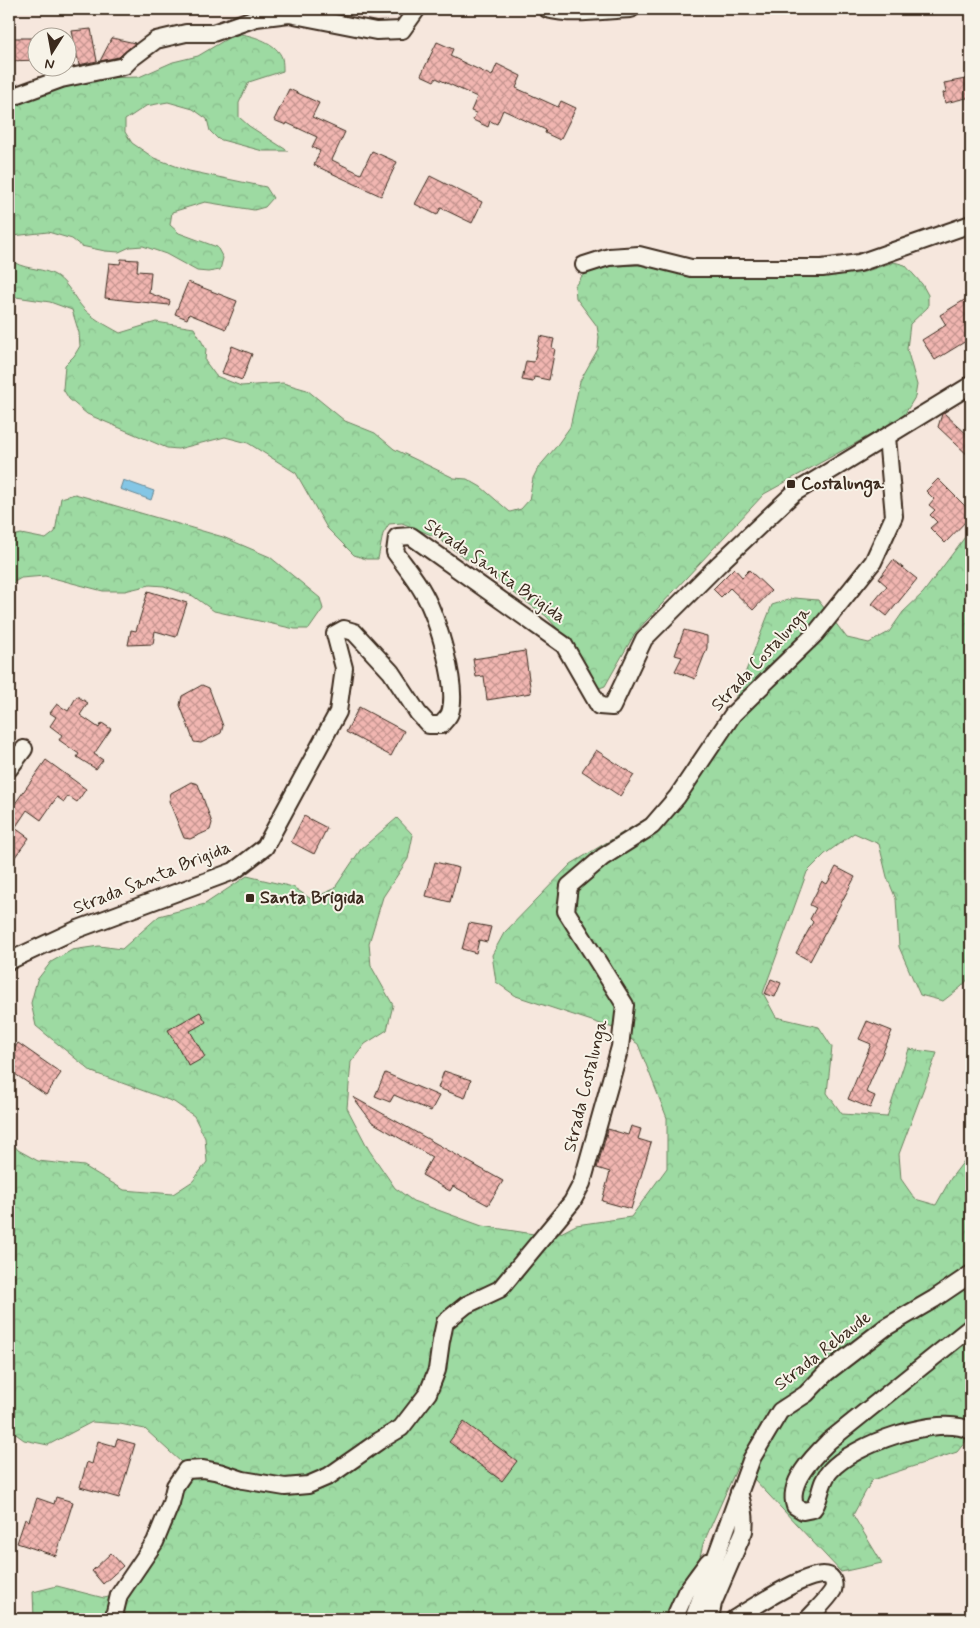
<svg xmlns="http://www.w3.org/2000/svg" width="980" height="1628" font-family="Mynerve,sans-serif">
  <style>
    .forest { fill: url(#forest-crowns); stroke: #6c8260 }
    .water { fill: #84c6e5; stroke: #678895 }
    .building { fill: url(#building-cross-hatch); stroke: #3b2a1e }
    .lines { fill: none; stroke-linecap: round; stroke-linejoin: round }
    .street-casing { stroke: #3b2a1e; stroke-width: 20 }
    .street { stroke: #f7f3e8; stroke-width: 16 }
    .poi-dot { fill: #3b2a1e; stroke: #f7f3e8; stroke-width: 2 }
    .labels { text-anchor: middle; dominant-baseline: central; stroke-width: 4; stroke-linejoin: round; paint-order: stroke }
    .poi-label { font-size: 18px; font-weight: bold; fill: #3b2a1e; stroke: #f7f3e8; text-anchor: start }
    .street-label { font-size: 18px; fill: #3b2a1e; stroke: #f7f3e8 }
  </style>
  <defs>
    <pattern id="forest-crowns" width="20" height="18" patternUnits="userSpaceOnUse" patternTransform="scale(1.25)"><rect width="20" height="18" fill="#9ddaa2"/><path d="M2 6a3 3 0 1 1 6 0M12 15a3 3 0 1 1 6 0" fill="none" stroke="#88bb8b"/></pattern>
    <pattern id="building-cross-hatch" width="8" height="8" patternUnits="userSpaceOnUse" patternTransform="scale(1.25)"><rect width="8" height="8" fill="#f1b6b1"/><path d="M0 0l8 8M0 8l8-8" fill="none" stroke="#c4948f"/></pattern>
  </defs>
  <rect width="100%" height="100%" fill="#f6e7dd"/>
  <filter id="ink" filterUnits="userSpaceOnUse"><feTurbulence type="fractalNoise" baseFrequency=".02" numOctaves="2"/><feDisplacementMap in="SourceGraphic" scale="10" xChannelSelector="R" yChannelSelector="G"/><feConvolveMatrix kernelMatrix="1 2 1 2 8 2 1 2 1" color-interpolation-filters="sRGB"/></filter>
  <g filter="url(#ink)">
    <!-- forest -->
    <g class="forest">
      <path d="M241,34C254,36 277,43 282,58C283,62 283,67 283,71L249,82L239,103V117L249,126L288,151H263L218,139L210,131L207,119L193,109L168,102L146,106L125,120V132L132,143L154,158L189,171L266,187L273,198L265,207L254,210L205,202L172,212L170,225L179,233L217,247L223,258L220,270L208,272L197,271L166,254L143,246L130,247L119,252L105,251L81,246L72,239L48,232L13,236L9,241V106L15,101L100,78L139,77L173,62L198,56L230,37Z"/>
      <path d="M9,259C23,270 38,267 53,274C65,279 72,294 79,303C89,317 106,325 120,333L156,322L194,328L206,349L205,361L216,376L241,386L283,383L307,390L345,421L375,433L394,449L454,478L467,479L481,487L510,512L521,509L529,500L533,478L538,468L555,448L570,427L580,381L598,349L599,337L597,326L576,298L575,286L582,276L600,267L639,265L675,272L740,277L812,275L864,272L894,262L905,265L922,284L928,295V307L910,324L907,349L917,385L915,397L903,417L764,494L635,633L605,686L597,689L579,660L576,649L546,616L436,537L402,523L389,524L383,534L378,559H366L354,555L327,528L296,473L248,443L225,437L178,449L167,448L87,414L69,399L63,389L65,365L74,356L80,346L79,333L72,310L50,302L9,296Z"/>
      <path d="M75,494L223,537L270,557L320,598L323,609L309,629H295L214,611L193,596L164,586L150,585L125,591H103L45,576L21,578L11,584L9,587V537L21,534L46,539L55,532L61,498Z"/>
      <path d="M971,529V976L961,987L943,1001L920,995L899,947L896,899L887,877L879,844L854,833L825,854L807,872L763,993L776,1017L819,1027L832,1047L827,1093L842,1114L887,1117L909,1049L937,1053L899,1154L901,1179L915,1199L936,1205L951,1178L971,1152V1435L957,1452L872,1480L853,1515L882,1563L841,1572L739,1463L703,1544L685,1619H34L33,1592L57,1586L104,1598L127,1593L170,1509L181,1462L145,1429L120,1424L92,1422L48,1445L24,1440L9,1429V1139L18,1150L38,1161L84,1166L124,1190L173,1194L193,1181L207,1162L205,1138L194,1116L174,1102L92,1072L36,1026L31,1003L37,980L51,962L72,950L99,946L122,949L159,916L205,904L247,876L293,887L311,899L334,889L361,849L397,818L413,835L408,859L383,897L369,943L371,966L393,1005L387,1030L365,1044L351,1062L347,1108L369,1150L395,1188L413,1201L482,1226L553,1237L576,1225L631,1217L667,1168V1118L638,1044L616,1029L516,996L496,982L492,955L504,933L571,864L652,815L727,719L772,605L794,598L818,600L847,638L869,643L889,632L903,612L923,593Z"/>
    </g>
    <!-- water -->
    <path class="water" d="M123,480L154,491L151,500L120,489Z"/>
    <!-- building -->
    <g class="building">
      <path d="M91,29L97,61L79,65L72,31Z"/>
      <path d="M9,38H38V60L9,61Z"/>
      <path d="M112,38L135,43L119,57L100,61Z"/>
      <path d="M437,42L453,49L450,56L492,76L497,64L521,76L516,88L558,107L561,101L576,108L560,140L545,133L546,130L503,110L497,124L490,121L488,127L473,120L476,113L471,111L477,97L436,78L434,81L421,75Z"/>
      <path d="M971,78V97L945,103L943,93L946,92L944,83Z"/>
      <path d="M289,89L319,103L312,117L345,132L332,160L361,174L372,151L397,162L381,196L314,165L320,151L312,147L317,137L287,123L286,125L274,120Z"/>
      <path d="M430,176L482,202L472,223L441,208L437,215L415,204Z"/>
      <path d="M121,259L138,260L137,271L151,272L149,293L170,301L169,305L105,298L109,263L120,264Z"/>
      <path d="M188,282L237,301L226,329L189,314L187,319L175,314Z"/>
      <path d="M966,299L971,307V338L935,360L922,340L946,325L940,315Z"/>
      <path d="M540,336L554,339L552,348L555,349L549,380L534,377L533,382L522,380L526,361L534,362Z"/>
      <path d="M232,346L252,354L242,380L222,373Z"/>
      <path d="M944,413L971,438V458L938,427L942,414Z"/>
      <path d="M938,479L971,512V516L945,543L930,528L937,522L930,515L935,510L929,505L934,499L926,491Z"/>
      <path d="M893,560L917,579L887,616L872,604L887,586L879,579Z"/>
      <path d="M734,568L742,577L749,570L771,591L753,610L730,588L721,597L713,589Z"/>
      <path d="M148,591L187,603L176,637L155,631L153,644L128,645L131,630L136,631Z"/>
      <path d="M684,630L707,636V648L695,679L675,671L682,657L675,655Z"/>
      <path d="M525,651L531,693L487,700L484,676L476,677L473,659Z"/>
      <path d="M202,685L209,688L223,726L221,733L201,743L194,742L180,705L182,696Z"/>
      <path d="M77,696L88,703L80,715L99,728L102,723L111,729L94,754L103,760L96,769L77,757L79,754L59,740L62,735L50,726L56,717L50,713L57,704L68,711Z"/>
      <path d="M359,707L404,731L391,756L346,732Z"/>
      <path d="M596,750L634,775L620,796L582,771Z"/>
      <path d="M46,760L86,789L77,802L68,796L64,802L57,797L41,820L27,810L15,828L29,838L9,865V812Z"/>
      <path d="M191,782L198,784L212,823L210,830L190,839L184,838L169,801L171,793Z"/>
      <path d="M304,816L327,828L314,854L291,842Z"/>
      <path d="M435,862L459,868L450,902L426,896Z"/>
      <path d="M836,867L855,877L810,961L796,953L813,922L810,919L816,908L810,905L822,881L827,884Z"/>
      <path d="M469,923L491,927L487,942L479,940L476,953L462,949Z"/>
      <path d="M771,979L781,983L775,997L765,994Z"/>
      <path d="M200,1012L206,1022L190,1031L205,1057L189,1066L168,1030Z"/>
      <path d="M867,1021L892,1031L866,1092L875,1096L870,1108L848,1099L871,1044L859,1039Z"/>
      <path d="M18,1043L61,1073L46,1095L9,1070V1056Z"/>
      <path d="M444,1071L471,1080L465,1098L438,1088Z"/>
      <path d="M385,1073L439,1096L431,1111L394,1095L390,1102L375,1096Z"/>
      <path d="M353,1097L503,1181L488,1205L453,1186L450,1191L422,1175L432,1157L372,1122Z"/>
      <path d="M631,1126L641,1129L638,1139L651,1143L631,1209L602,1201L610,1172L597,1168L608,1129L628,1135Z"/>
      <path d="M464,1422L517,1461L502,1481L449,1442Z"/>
      <path d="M117,1439L135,1444L119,1498L80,1487L87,1462L92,1464L98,1441L115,1446Z"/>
      <path d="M56,1497L73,1502L56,1556L17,1543L25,1519L29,1521L37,1498L54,1504Z"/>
      <path d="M111,1553L123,1566L103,1584L92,1571Z"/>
    </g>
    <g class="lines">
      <!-- street casing -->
      <g class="street-casing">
        <g id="street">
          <path d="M547,9C573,16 604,10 631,9"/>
          <path d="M9,98L61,79L124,66L132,58L156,40L186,33H213L256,18L289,14L376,31L402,30L417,9"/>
          <path d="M584,265L609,257L639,255L691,268H822L859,263L971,224"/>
          <path d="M9,769L24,749"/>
          <path d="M9,961L78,929L234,871L265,847L338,712L344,668L335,634L344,629L354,632L391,672L418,713L429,725H441C444,721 449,717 450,713C459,687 437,618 424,594C416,579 405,566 395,552L397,537L411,536L564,645L599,706L612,707L644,639L720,563L794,493L971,385"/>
          <path d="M971,1327L829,1441C814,1456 787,1482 795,1506L803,1511L813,1509C821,1500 819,1483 830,1471C852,1445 940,1413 971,1431"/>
          <path d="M116,1619L114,1616L119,1595L155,1542L171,1503L175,1486L186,1470L203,1469L219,1472L243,1480L285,1487L308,1485L329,1476L379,1441L401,1428L428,1393L437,1370L441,1341L445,1322L466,1305L500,1289L572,1202L582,1183L620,1047L625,1005L566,911L569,886L603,857L652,826L677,797L733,714L816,633L873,562L894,516L887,437"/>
          <path d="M674,1619L686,1592L708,1562"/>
          <path d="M695,1619V1614L752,1458L780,1411L806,1394L826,1373L886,1327L934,1299L971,1274"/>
          <path d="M710,1619L713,1603L744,1531C746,1517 743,1506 739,1492"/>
          <path d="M734,1619C748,1611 820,1561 832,1579C834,1582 834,1587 833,1590C828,1599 815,1611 808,1619"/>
        </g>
      </g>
      <!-- street -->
      <use href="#street" class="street"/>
    </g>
  </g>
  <!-- markers -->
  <g class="poi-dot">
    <rect x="786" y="479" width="10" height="10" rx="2.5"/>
    <rect x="245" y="893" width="10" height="10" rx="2.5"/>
  </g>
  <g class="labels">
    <!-- poi labels -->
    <g class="poi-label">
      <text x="801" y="484">Costalunga</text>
      <text x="260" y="898">Santa Brigida</text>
    </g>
    <!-- street labels -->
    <g class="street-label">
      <text transform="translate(495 571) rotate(35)">Strada Santa Brigida</text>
      <text transform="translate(761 659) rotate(-47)">Strada Costalunga</text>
      <text transform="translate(152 878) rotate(-22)">Strada Santa Brigida</text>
      <text transform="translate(586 1086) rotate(-76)">Strada Costalunga</text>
      <text transform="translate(823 1351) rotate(-38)">Strada Rebaude</text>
    </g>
  </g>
  <!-- margin -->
  <rect width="980" height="1628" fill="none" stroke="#f7f3e8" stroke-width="30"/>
  <rect x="15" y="15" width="950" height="1598" fill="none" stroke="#3b2a1e" stroke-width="2" filter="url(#ink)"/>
  <!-- north arrow -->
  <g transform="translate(52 52) rotate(191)"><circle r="24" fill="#f7f3e8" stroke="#aca397"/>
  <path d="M0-4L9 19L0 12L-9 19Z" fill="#3b2a1e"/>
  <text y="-8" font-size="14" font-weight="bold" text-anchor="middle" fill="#3b2a1e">N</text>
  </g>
</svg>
